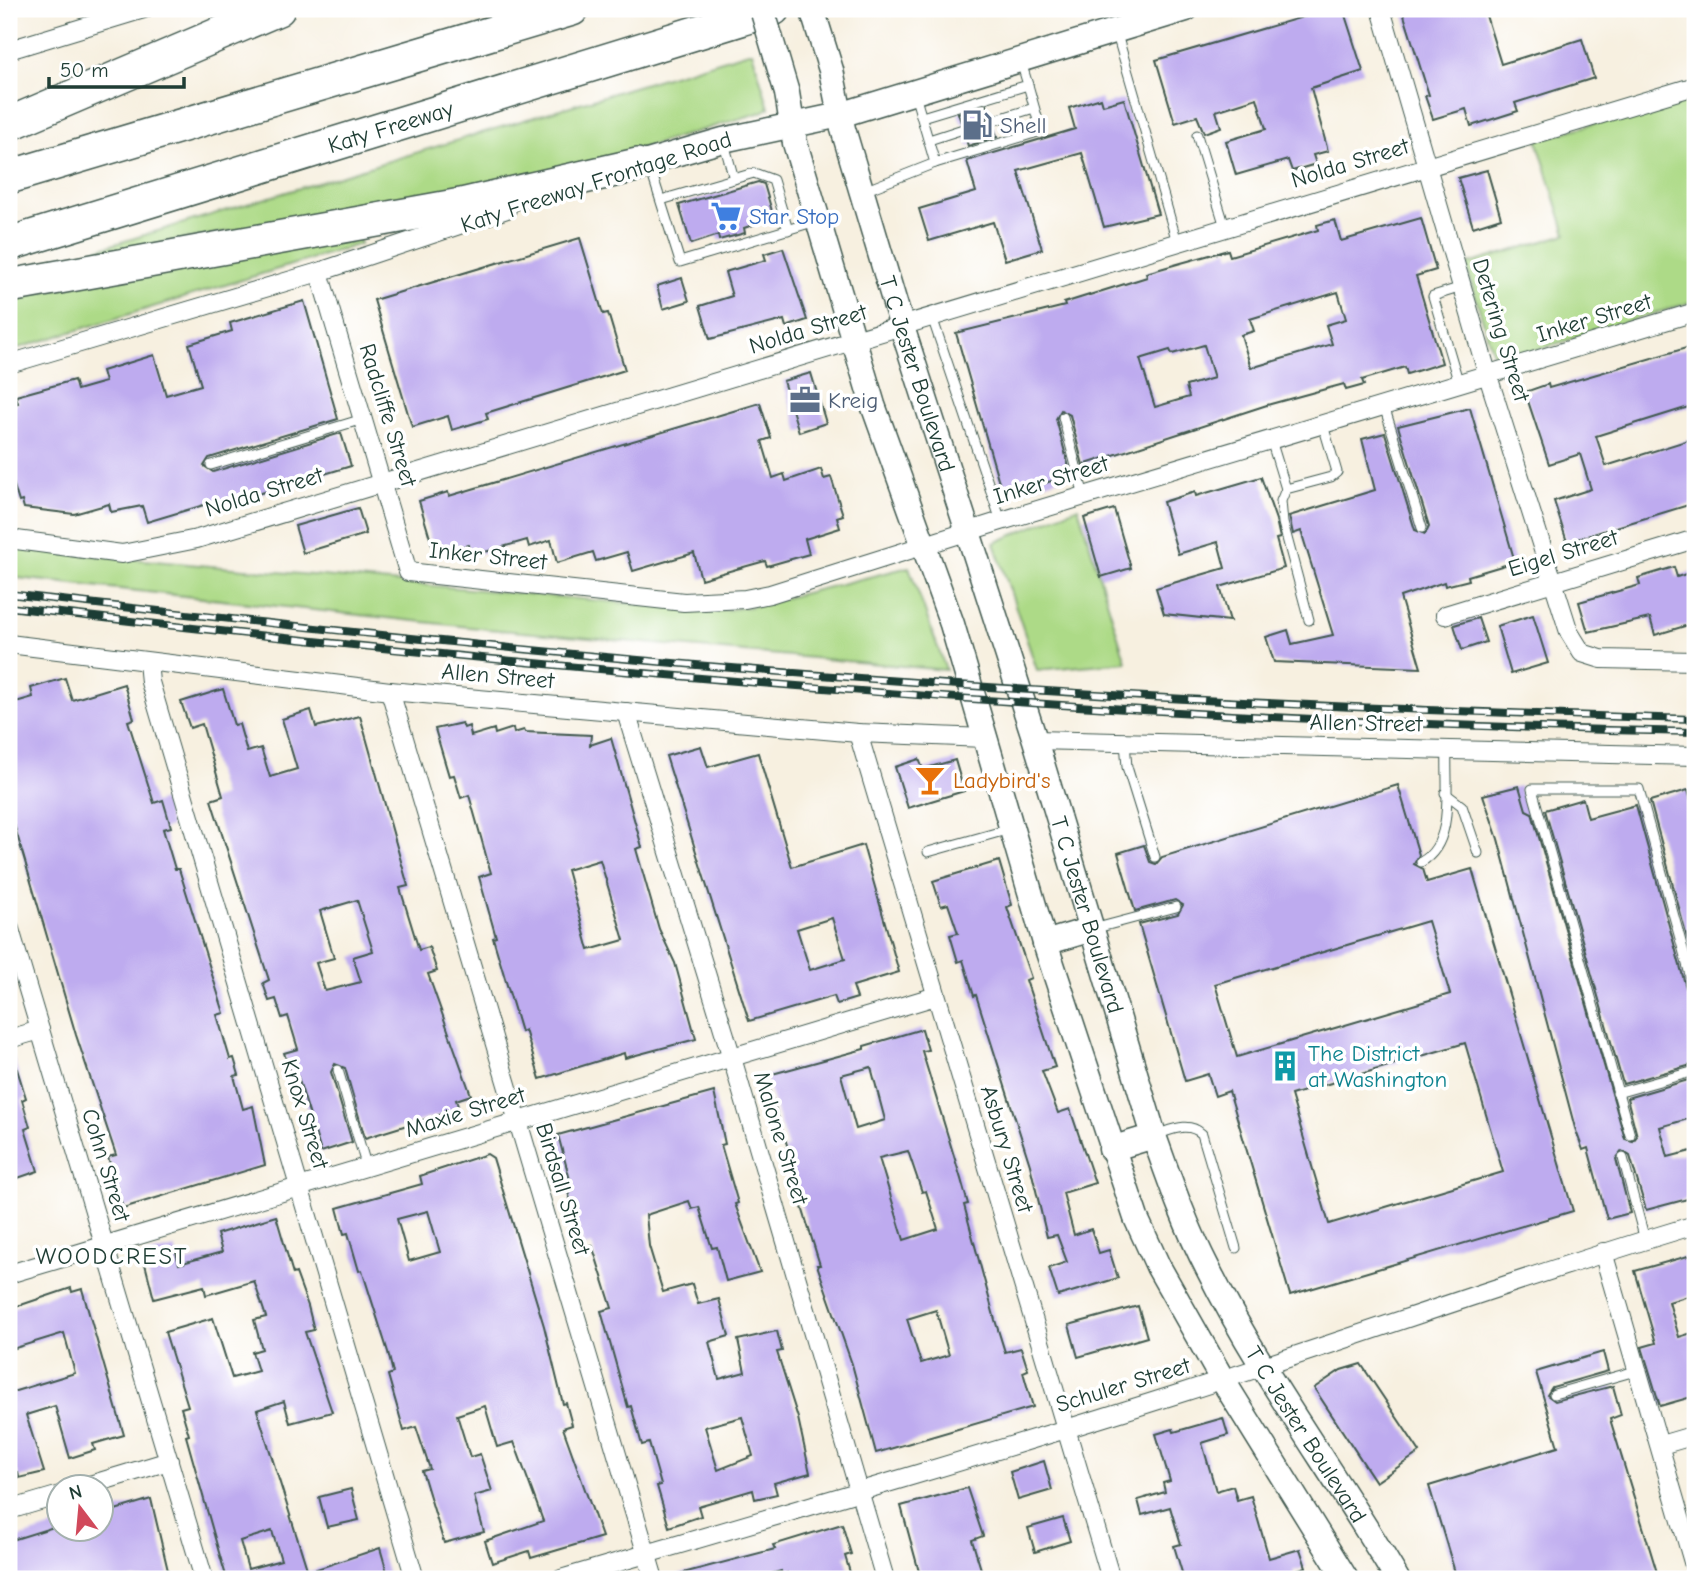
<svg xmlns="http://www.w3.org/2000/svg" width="1704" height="1588" font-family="'Comic Neue',sans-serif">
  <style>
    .green { fill: #adda87; stroke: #668c5e; stroke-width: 2 }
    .building { fill: #beabef; fill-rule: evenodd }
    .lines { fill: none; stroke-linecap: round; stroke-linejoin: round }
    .lane-casing { stroke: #3f584e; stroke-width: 11 }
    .street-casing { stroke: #3f584e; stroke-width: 20 }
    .secondary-casing { stroke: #3f584e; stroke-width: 27 }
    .highway-casing { stroke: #3f584e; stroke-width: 36 }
    .lane { stroke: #fff; stroke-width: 9 }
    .street { stroke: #fff; stroke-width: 18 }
    .secondary { stroke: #fff; stroke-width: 24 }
    .highway { stroke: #fff; stroke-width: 33 }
    .rail-casing { stroke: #1f3d34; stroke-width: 8 }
    .rail { stroke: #fff; stroke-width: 5; stroke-dasharray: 16; stroke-linecap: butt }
    .secondary-bridge-casing { stroke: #3f584e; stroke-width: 27; stroke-linecap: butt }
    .secondary-bridge { stroke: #fff; stroke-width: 24 }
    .labels { text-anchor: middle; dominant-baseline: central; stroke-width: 7; stroke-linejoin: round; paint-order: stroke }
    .service-label { font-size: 23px; fill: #4e5e75; stroke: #fff; text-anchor: start }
    .street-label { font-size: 23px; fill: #1f3d34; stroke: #fff }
    .shop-label { font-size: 23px; fill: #366cbe; stroke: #fff; text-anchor: start }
    .food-label { font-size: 23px; fill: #c56008; stroke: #fff; text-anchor: start }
    .culture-label { font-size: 23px; fill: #0d838f; stroke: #fff; text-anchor: start }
    .neighbourhood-label { font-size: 24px; letter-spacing: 2px; fill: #1f3d34; stroke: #fff }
  </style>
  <rect width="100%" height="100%" fill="#fff"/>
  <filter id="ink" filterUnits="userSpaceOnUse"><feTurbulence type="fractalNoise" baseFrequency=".0143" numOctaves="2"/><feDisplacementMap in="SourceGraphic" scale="14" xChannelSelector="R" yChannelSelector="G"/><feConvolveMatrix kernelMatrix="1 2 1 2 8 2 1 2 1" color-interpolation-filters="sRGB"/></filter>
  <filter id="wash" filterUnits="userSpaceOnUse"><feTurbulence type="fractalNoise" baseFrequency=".00686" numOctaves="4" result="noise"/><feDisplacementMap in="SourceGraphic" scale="28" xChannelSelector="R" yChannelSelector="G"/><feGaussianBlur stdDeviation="1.57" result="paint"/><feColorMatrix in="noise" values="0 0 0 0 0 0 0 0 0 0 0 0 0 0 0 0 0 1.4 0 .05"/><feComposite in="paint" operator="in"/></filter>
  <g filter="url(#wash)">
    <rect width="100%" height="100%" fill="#f7f0e0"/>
    <!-- green -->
    <g class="green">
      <path d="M752,51L769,108L762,112L599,161L497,186L62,260Z"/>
      <path d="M1695,95V301L1504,360L1493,354L1466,265L1566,234L1537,140Z"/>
      <path d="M357,231L360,244L9,351V298Z"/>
      <path d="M1078,507L1126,662L1037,670L994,543Z"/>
      <path d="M9,548L716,611L749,607L909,567L946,670L488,629L9,577Z"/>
    </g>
    <g id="blocks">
      <!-- building -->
      <g class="building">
        <path d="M1330,9H1343L1363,71L1311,88L1328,151L1313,155L1316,164L1292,171L1288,160L1236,175L1226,141L1266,129L1257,98L1216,111L1221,127L1204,133L1197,116L1175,123L1156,60Z"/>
        <path d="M1402,9H1484L1501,64L1582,39L1594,78L1515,103L1518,111L1471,126L1466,109L1433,119L1425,96L1429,95Z"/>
        <path d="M1101,98L1103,105L1124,99L1158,214L1104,227L1082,153L1018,171L1042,249L1005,260L993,222L929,241L919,209L976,192L967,161L1075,129L1069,108Z"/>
        <path d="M987,105L990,114L985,122L994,128L997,137L968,146L965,136L970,128L961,122L958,113Z"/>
        <path d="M1487,170L1501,218L1473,227L1458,178Z"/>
        <path d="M758,182L764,184L774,218L744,228L745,233L719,240L718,235L691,244L679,205Z"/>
        <path d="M1421,218L1436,270L1416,276L1442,363L1407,374L1405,367L1362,380L1364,385L1346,390L1344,384L1267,405L1083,465L1070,415L1061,410L1056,419L1071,475L1003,496L956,333L1065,306L1064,303L1147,277L1146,273L1181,263L1228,250L1230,256L1318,230L1317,225L1335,220L1341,241ZM1338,292L1346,319L1326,325L1332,344L1251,368L1241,335L1254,331L1250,319ZM1204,345L1214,378L1186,386L1189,397L1155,407L1140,359L1170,350L1172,354Z"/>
        <path d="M580,238L603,314L608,313L625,370L486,413L488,419L452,430L448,416L412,427L374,300Z"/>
        <path d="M783,248L807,320L786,327L784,320L710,339L700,306L732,296L725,272L766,260L764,254Z"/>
        <path d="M682,278L689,301L663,309L657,286Z"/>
        <path d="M304,301L338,419L209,458L204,466L213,472L341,433L351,466L218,506L217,501L147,522L142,506L111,512L109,504L74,514L24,508L22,501L19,502L9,469V405L18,403L16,396L74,380L77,390L105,382L102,371L154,355L166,395L201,385L189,344L232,331L230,323Z"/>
        <path d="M1693,346L1695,405L1596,436L1606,466L1695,438V503L1567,542L1554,501L1591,489L1580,454L1549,464L1525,392L1548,384L1549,388Z"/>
        <path d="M811,373L826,423L799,432L783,381Z"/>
        <path d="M760,403L771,438L762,441L773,478L784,474L786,481L821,469L824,479L831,477L843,515L837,517L840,528L805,539L809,554L767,566L765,561L701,579L694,553L633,571L627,552L596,561L593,552L557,563L551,540L529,547L527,540L471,556L468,545L435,555L419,501L448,492L449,496Z"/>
        <path d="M1470,408L1515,562L1468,576L1469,580L1445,586L1444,582L1400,597L1421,668L1274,662L1266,637L1288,630L1292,644L1333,635L1301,531L1293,534L1289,516L1375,490L1362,439L1385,433L1415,530L1425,534L1429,526L1398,426Z"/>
        <path d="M1261,477L1276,520L1280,538L1276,539L1284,568L1220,587L1230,621L1164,614L1156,588L1225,568L1218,542L1178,554L1163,502L1195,492L1196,496Z"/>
        <path d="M358,508L366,534L303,553L295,526Z"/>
        <path d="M1114,509L1131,568L1101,577L1084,518Z"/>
        <path d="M1674,567L1677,577L1695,571V623L1655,635L1650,618L1588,632L1579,602L1640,585L1638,578Z"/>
        <path d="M1533,615L1548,663L1511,674L1497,626Z"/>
        <path d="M1478,618L1486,642L1462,650L1454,625Z"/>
        <path d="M65,678L72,700L124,684L134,719L128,721L154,803L163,800L171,827L163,829L175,869H179L224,1013L217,1015L230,1059L234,1058L239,1075L234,1076L243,1109L253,1106L265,1165L123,1208L108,1157L116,1155L76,1035L9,807V704L33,697L31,688Z"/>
        <path d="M223,689L234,725L239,724L247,752L261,748L270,777L297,769L282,719L311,710L316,727L360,716L408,886L400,888L419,950L429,947L437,971L428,974L471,1095L456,1100L459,1109L365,1138L345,1068L335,1064L331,1072L352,1142L321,1152L298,1077L293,1079L284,1053L298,1049L288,1016L282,1018L276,999L269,1001L263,983L269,980L211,800L223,796L202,724L190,728L181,702ZM357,900L373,951L353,957L361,982L325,991L316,963L334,958L320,911Z"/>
        <path d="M462,723L464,728L469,726L471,736L494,729L495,734L513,728L514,733L524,730L525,732L591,735L590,745L611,738L642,847L636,849L659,929L675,963L696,1039L625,1058L624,1053L540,1079L525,1030L521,1032L493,938L496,937L479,877L491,873L469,795L461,798L454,775L449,776L435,729ZM600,860L624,940L589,950L567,870Z"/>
        <path d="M701,746L708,767L758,753L792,867L863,845L899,972L853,986L857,998L837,1004L834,996L749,1021L666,756ZM832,918L845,959L810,970L797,929Z"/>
        <path d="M919,759L923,769L955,760L964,791L908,808L895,767Z"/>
        <path d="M1398,785L1419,855L1414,864L1423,869L1427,882L1472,869L1573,1211L1290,1295L1229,1091L1215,1096L1208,1074L1185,1081L1139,924L1178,914L1183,905L1175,900L1135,911L1118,853L1144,845L1150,862L1156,864L1162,857ZM1428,921L1450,994L1237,1057L1215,984ZM1465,1043L1503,1172L1329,1224L1291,1095Z"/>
        <path d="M1519,786L1526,810L1532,813L1625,1139L1633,1141L1637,1136L1627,1098L1695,1078V1117L1660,1127L1668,1157L1695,1150V1197L1646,1210L1630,1156L1622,1151L1616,1159L1630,1213L1607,1219L1588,1148L1583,1150L1575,1128L1498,839L1483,795Z"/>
        <path d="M1688,790L1695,815V967L1650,801Z"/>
        <path d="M1583,799L1588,818L1636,805L1688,995L1695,1000V1004L1690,1005L1695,1025V1064L1623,1084L1545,810Z"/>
        <path d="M999,861L1012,905L1007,907L1031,978L1026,980L1055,1067L1042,1071L1058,1113L1070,1109L1095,1183L1063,1193L1074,1235L1091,1229L1099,1253L1109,1250L1118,1278L1058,1296L1049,1268L1067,1262L1057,1235L1047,1237L1030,1165L976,995L974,996L963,960L958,962L950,935L958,933L948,904L941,906L933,881Z"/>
        <path d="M922,1029L928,1050L922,1051L961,1179L968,1204L964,1205L995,1320L1005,1352L1021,1348L1028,1370L1023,1372L1033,1407L876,1453L852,1364L817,1265H820L784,1149L788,1148L765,1076L864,1049V1046ZM871,1067L885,1120L856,1129L841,1075ZM908,1151L922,1192L926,1191L938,1229L904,1240L879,1158ZM936,1310L949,1355L921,1363L907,1319Z"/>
        <path d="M9,1053H12L26,1098L22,1100L30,1127L25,1129L38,1171L15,1179L9,1159Z"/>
        <path d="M714,1092L725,1144L721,1145L738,1203L735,1204L760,1272L726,1281L717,1247L712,1248L699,1207L692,1209L689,1201L646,1215L649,1246L663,1292L692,1284L698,1304L719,1299L729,1336L709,1342L719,1379L745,1372L738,1340L777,1331L782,1351L777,1352L798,1418L810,1473L774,1483L777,1494L755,1499L753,1490L698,1506L701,1516L669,1527L657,1486L661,1485L649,1443L642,1445L631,1406L628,1407L601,1311L612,1308L592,1245L584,1247L568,1192L573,1191L558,1135ZM742,1417L753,1456L718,1470L705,1427Z"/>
        <path d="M487,1154L493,1158L544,1326L563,1404L566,1403L572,1425L563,1428L602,1537L531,1558L529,1551L492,1563L485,1541L543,1521L514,1442L497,1447L485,1406L457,1415L470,1457L480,1454L492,1491L474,1496L484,1532L444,1543L422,1471L430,1469L416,1427L404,1431L388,1375L393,1373L388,1352L362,1270L359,1271L348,1233L344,1234L337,1208L422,1184L420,1176ZM428,1211L440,1252L409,1261L397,1219Z"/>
        <path d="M276,1216L293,1274L296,1273L308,1306L314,1330L305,1332L332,1412L290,1423L284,1401L257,1410L308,1572L380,1548L389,1579H227L220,1556L186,1436L189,1435L181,1408L188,1406L165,1332L213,1318L232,1378L258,1371L252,1352L262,1349L254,1320L266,1317L254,1281L206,1295L204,1286L154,1299L143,1256L175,1248L179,1264L222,1252L217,1234ZM272,1531L281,1560L248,1569L240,1541Z"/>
        <path d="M1695,1254V1294L1669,1302L1679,1337L1695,1332V1396L1660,1406L1642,1347L1656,1343L1635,1271Z"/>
        <path d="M71,1288L72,1292L82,1289L124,1435L93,1444L95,1450L70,1458L55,1406L26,1415L44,1472L19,1478L18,1472L9,1474V1393L75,1373L64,1333L9,1350V1309Z"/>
        <path d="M1138,1306L1147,1337L1078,1357L1069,1325Z"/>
        <path d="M1603,1352L1608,1371L1552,1387L1547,1395L1555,1401L1613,1386L1621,1415L1610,1419L1659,1579H1457L1429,1486L1558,1447L1536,1372Z"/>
        <path d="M1361,1364L1420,1452L1376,1482L1314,1388L1341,1370Z"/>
        <path d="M1223,1418L1228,1435L1202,1443L1216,1491L1233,1486L1237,1500L1251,1496L1269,1558L1300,1549L1306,1567L1293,1571L1295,1579H1184L1174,1546L1181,1544L1170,1507L1142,1515L1138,1500L1165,1492L1163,1483L1170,1481L1156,1434L1173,1429L1174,1432Z"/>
        <path d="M1044,1461L1052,1490L1018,1500L1010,1472Z"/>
        <path d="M967,1488L983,1536L972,1540L984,1579H921L901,1506Z"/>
        <path d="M351,1489L359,1520L327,1527L319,1497Z"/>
        <path d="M151,1499L170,1579H9V1541L60,1525V1529H102V1514Z"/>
        <path d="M1063,1518L1070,1541L1035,1552L1028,1528Z"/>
        <path d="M842,1524L851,1554L845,1556L852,1579H789L787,1573L782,1575L781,1571L754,1579H679V1574L775,1549L773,1545Z"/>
      </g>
    </g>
  </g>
  <g filter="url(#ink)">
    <use href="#blocks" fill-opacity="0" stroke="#3f584e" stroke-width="2"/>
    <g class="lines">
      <!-- lane casing -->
      <g class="lane-casing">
        <g id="lane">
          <path d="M1116,31L1177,242"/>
          <path d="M922,117L1028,85L1021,62"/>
          <path d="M992,121L1034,108"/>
          <path d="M1197,135L1225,227"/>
          <path d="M929,140L963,129"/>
          <path d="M724,143L734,179"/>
          <path d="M935,163L1041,131L1028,85"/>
          <path d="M649,164L680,262L816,221"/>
          <path d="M864,191L935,163L915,95"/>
          <path d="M661,200L754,173L773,180L788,230"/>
          <path d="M932,317L1001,521"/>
          <path d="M1459,384L1433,296L1462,287"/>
          <path d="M1384,406L1422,528"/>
          <path d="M1063,417L1084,496"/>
          <path d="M1271,440L1286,489L1281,501L1283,523L1309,620"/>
          <path d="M211,465L363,419"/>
          <path d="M1286,489L1331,477L1337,472L1323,425"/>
          <path d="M1125,742L1127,767L1155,857"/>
          <path d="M1445,793L1462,806L1478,853"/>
          <path d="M928,852L1010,829"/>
          <path d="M1421,862C1456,843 1445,785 1447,750"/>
          <path d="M1093,929L1176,907"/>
          <path d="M338,1070L367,1168"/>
          <path d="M1617,1093L1695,1071"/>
          <path d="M1155,1135C1172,1130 1188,1121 1202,1134L1236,1248"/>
          <path d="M1630,1135L1532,789H1639L1695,993"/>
          <path d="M1623,1158L1645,1240"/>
          <path d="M1554,1394L1639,1370"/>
        </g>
      </g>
      <!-- street casing -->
      <g class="street-casing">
        <g id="street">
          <path d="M1381,9L1488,376L1569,632L1582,653L1601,659L1695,661"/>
          <path d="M9,50L144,9"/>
          <path d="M319,272L408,572L684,602L745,599L770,594L998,522L1695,312"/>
          <path d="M9,364L319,272L507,209"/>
          <path d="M9,539L122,554L197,539L1695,86"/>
          <path d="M1445,615L1695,539"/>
          <path d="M9,644L390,691L858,733L985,738"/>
          <path d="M148,662L150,682L415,1579"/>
          <path d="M390,691L654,1579"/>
          <path d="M626,712L732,1058L885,1579"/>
          <path d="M858,733L1111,1579"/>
          <path d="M1035,740L1695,756"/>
          <path d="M9,926L204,1579"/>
          <path d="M9,1039L40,1030"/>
          <path d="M1603,1252L1695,1569"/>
          <path d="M9,1274L936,996"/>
          <path d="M1661,1445L1695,1435"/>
          <path d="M86,1486L169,1461"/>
          <path d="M9,1510L60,1495"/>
          <path d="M561,1579C769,1518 977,1458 1184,1392C1355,1338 1523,1276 1695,1225"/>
        </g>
      </g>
      <!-- secondary casing -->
      <g class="secondary-casing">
        <g id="secondary">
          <path id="s1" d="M812,9L831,70L843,129L902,327L1035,740L1154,1136C1170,1181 1186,1227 1208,1269C1262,1377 1336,1475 1397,1579"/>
          <path d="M787,93L795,143L873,405L952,624L1045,943L1136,1218L1158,1266L1222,1379L1346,1579"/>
          <path d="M637,165L723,140L840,115L1186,9"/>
          <path d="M1045,943L1092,929"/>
          <path d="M1111,1149L1154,1136"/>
        </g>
      </g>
      <!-- highway casing -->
      <g class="highway-casing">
        <g id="highway">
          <path d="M9,124L278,9"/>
          <path d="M9,177L572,9"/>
          <path id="s2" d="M9,244L773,9"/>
          <path d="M9,286L461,205L637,165"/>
        </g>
      </g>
      <!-- lane -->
      <use href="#lane" class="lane"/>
      <!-- street -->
      <use href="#street" class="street"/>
      <!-- secondary -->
      <use href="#secondary" class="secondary"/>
      <!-- highway -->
      <use href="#highway" class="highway"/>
      <!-- rail casing -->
      <g class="rail-casing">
        <g id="rail">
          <path d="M9,594C330,631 651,665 973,686C1214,703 1454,712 1695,719"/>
          <path d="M9,607C568,673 1132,721 1695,732"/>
        </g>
      </g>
      <!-- rail -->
      <use href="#rail" class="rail"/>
      <!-- secondary-bridge casing -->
      <g class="secondary-bridge-casing">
        <path id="secondary-bridge" d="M762,9L787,93"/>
      </g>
      <!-- secondary-bridge -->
      <use href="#secondary-bridge" class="secondary-bridge"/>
    </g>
  </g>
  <!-- icons -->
  <defs>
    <g id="fuel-bare" transform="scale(2.415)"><path d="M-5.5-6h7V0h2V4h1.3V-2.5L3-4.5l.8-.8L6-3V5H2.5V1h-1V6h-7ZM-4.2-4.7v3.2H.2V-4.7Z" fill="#5c6f8a" stroke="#fff" stroke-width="2.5" paint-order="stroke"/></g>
    <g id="supermarket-bare" transform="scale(2.415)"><path d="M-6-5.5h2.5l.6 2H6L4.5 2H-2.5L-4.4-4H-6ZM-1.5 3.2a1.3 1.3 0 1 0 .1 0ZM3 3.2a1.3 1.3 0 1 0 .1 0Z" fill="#3f7fe0" stroke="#fff" stroke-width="2.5" paint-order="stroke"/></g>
    <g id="office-bare" transform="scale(2.415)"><path d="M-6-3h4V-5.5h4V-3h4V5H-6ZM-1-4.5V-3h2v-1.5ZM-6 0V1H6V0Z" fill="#5c6f8a" stroke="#fff" stroke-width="2.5" paint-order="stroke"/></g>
    <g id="bar-bare" transform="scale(2.415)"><path d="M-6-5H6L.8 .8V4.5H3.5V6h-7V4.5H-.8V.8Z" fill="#e8710a" stroke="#fff" stroke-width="2.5" paint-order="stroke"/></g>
    <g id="building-bare" transform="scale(2.415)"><path d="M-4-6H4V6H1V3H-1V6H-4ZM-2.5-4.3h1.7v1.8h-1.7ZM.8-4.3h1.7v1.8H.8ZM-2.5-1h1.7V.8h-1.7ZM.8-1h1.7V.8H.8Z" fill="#0f9aa8" stroke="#fff" stroke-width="2.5" paint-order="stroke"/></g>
  </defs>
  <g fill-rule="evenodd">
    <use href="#fuel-bare" x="977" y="125"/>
    <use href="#supermarket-bare" x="726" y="216"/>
    <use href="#office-bare" x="805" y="400"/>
    <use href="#bar-bare" x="930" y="780"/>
    <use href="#building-bare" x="1285" y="1066"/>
  </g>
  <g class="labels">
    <!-- service labels -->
    <g class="service-label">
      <text x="1000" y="125">Shell</text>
      <text x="828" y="400">Kreig</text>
    </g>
    <!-- street labels -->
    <g class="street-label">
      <text stroke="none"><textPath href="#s2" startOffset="399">Katy Freeway</textPath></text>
      <text transform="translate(1350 163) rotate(-17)">Nolda Street</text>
      <text transform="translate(596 182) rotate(-18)">Katy Freeway Frontage Road</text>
      <text transform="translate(1594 318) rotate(-17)">Inker Street</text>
      <text transform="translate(808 329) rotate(-17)">Nolda Street</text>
      <text transform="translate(1501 330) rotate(73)">Detering Street</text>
      <text stroke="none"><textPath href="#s1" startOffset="380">T C Jester Boulevard</textPath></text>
      <text transform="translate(388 415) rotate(73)">Radcliffe Street</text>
      <text transform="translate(1051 480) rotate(-17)">Inker Street</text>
      <text transform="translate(264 492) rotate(-17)">Nolda Street</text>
      <text transform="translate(1563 553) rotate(-17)">Eigel Street</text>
      <text transform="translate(488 556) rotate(6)">Inker Street</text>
      <text transform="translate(498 676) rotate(5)">Allen Street</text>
      <text transform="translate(1366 723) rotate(1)">Allen Street</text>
      <text stroke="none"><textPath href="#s1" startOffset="947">T C Jester Boulevard</textPath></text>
      <text transform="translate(465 1112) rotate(-17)">Maxie Street</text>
      <text transform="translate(305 1114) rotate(73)">Knox Street</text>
      <text transform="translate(781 1138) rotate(73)">Malone Street</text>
      <text transform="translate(1007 1149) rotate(73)">Asbury Street</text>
      <text transform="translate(106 1165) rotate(73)">Cohn Street</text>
      <text transform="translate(563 1189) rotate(73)">Birdsall Street</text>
      <text transform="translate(1123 1385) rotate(-17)">Schuler Street</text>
      <text stroke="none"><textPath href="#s1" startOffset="1514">T C Jester Boulevard</textPath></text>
    </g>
    <!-- shop labels -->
    <g class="shop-label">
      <text x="749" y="216">Star Stop</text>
    </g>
    <!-- food labels -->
    <g class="food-label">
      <text x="953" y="780">Ladybird's</text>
    </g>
    <!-- culture labels -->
    <g class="culture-label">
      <text x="1308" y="1053">The District<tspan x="1308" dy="26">at Washington</tspan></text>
    </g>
    <!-- neighbourhood labels -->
    <g class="neighbourhood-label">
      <text x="112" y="1256">WOODCREST</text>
    </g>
  </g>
  <!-- margin -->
  <rect width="1704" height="1588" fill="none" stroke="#fff" stroke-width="35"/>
  <!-- north arrow -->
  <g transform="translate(80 1508) rotate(344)"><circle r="33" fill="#ffffff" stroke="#a5b1ae" stroke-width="2"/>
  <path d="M0-5L12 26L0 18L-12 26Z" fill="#d1495b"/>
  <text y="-10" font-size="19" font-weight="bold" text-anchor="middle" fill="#1f3d34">N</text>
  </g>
  <!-- scale -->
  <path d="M49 77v10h135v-10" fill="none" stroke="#1f3d34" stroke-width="3.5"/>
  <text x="60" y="77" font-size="21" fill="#1f3d34" stroke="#ffffff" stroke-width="5" paint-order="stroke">50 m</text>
</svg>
